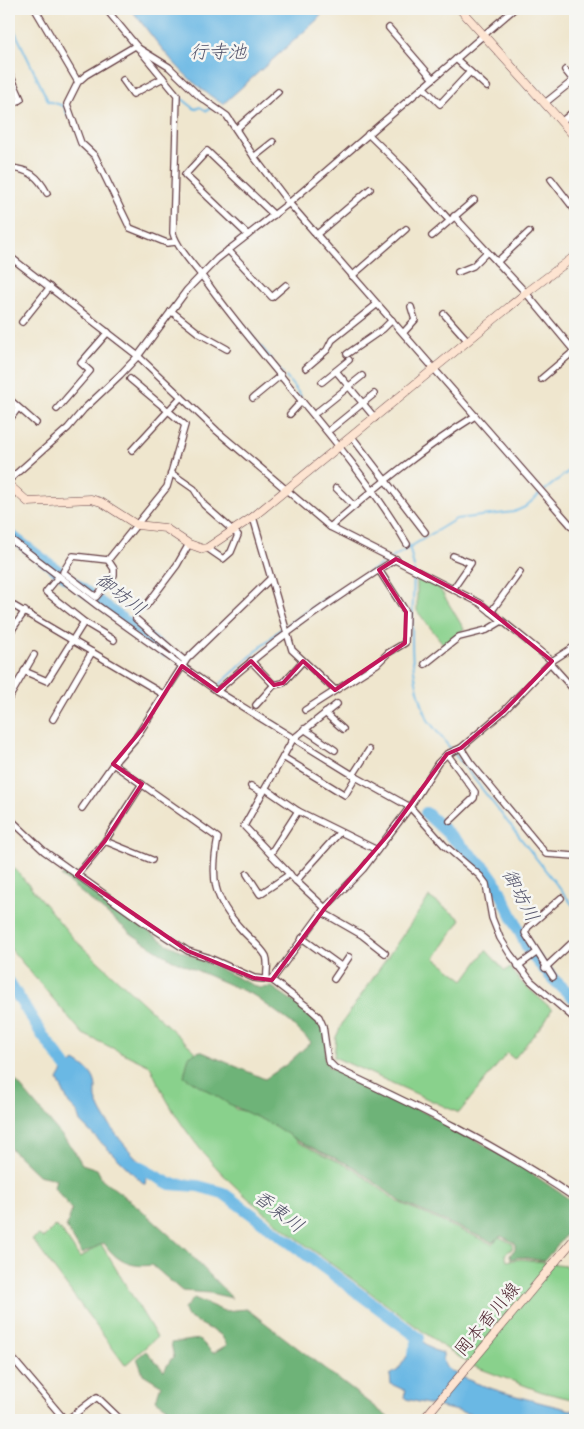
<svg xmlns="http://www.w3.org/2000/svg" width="584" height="1429" font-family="Itim,'Klee One',sans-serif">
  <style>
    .green { fill: #89d18c; stroke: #6a785c }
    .forest { fill: #6eb378; stroke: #5c6952 }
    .water { fill: #6ab8e4; stroke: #5a6c88 }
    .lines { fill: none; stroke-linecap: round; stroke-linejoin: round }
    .stream { stroke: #6ab8e4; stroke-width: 2 }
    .river { stroke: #6ab8e4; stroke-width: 12 }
    .street-casing { stroke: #633d43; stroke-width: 8 }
    .secondary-casing { stroke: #633d43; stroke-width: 9 }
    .street { stroke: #fff; stroke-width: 5.5 }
    .secondary { stroke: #fde4d1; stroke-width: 8 }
    .marked { fill: none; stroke: #c2185b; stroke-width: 4; stroke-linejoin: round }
    .labels { text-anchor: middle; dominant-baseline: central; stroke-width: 5; stroke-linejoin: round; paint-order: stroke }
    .street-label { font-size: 18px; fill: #4a1f2b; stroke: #f6f6f2 }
    .water-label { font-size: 19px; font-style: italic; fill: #55556c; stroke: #f6f6f2 }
  </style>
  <rect width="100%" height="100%" fill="#f6f6f2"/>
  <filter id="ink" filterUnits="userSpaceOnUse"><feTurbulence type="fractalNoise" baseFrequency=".02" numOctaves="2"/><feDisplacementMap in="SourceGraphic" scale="10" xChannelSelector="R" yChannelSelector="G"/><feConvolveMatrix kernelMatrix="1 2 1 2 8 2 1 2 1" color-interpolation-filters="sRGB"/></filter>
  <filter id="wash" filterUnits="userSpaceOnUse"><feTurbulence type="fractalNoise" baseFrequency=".0096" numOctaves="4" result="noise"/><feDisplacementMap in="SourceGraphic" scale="20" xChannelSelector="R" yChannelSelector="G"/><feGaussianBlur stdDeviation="1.12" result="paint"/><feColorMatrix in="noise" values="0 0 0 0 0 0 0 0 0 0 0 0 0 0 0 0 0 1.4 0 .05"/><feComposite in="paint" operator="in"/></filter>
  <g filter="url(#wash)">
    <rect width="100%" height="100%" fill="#efe6ce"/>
    <!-- green -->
    <g class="green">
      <path d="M417,575L437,584L464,629L444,645L417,611Z"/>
      <path d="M9,867L16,870L74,939L195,1051L235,1109L280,1120L297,1142L354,1169L398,1202L492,1244L499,1237L513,1244L512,1249L505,1254L507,1261L521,1259L564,1265L575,1274V1400L542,1392L473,1366L444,1347C406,1319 368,1291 330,1263C252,1205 190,1158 150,1066L83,1034L9,947Z"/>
      <path d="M429,897L461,919L435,958L464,980L486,950L505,971L510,967L521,982L552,1009L545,1021L514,1059L507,1053L459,1113L334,1057L336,1037L344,1020Z"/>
      <path d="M55,1226L61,1230L80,1258L101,1244L157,1337L125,1365L32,1239L39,1235L43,1238Z"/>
    </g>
    <!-- forest -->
    <g class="forest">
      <path d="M66,874L167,944L259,988L272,987L315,1016L329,1031L324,1058L329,1067L455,1127L528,1171L575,1203V1224L544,1261L521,1257L511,1259L510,1255L515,1249V1243L501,1236L492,1242L401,1202L354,1167L298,1141L273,1125L229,1104L184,1076L189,1056L200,1051L265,1079L287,1064L311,1042L290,1022L253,995L171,959L133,935L61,876Z"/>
      <path d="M9,1073L73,1149L82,1164L97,1169L102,1179L137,1206L186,1250L232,1298L210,1293L182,1291L152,1265C131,1268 116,1261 104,1243L82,1254L66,1227L72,1210L54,1187L56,1179L38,1175L9,1147Z"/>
      <path d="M194,1298L224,1311L247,1309L389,1418L388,1420H185L156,1400L161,1385L143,1374L137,1358L146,1351L164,1371L171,1359L174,1358L171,1343L199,1339L213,1353L227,1345L221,1335L186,1316L184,1309Z"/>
    </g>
    <!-- water -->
    <g class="water">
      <path d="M131,9H326L317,20L223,104C183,80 159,45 131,9Z"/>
      <path d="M75,1061C85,1067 95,1074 96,1087C96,1092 95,1098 97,1102C108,1129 132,1154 152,1174L146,1177L145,1185L80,1122L77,1112L69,1104L58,1080L63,1071Z"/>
      <path d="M419,1338L433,1350L443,1353C443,1357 443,1361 445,1365C457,1384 551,1405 575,1411V1420H495L406,1399L404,1396L406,1391L391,1384L390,1375L398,1370Z"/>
    </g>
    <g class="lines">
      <!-- stream -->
      <g class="stream">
        <path d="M9,19L48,101L64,106L68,116"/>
        <path d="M181,98L195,109L200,107L207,111L211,107"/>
        <path d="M243,325L272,360"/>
        <path d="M275,364L283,374"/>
        <path d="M286,377L301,396"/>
        <path d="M544,491L575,466"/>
        <path d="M409,545L414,567"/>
        <path d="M414,571C413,627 405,666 428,720L575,908"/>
        <path d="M287,625L323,600L456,519L514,512L525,507L540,494"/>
        <path d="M219,685L283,627"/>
      </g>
      <!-- river -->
      <g class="river">
        <path d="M9,534L165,651"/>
        <path d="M426,813L486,869L496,883L530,953L553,979L575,999"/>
        <path d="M9,982L43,1036L76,1080"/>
        <path d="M137,1166L170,1184L198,1186L223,1193L419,1338L413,1354"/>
      </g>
    </g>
  </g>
  <g filter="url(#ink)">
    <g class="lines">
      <!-- street casing -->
      <g class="street-casing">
        <g id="street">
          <path d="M35,9L78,82"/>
          <path d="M106,9L177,95L173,233C177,249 201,273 211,288C274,375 353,451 407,544"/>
          <path d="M574,9L575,10"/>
          <path d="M389,28L433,79"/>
          <path d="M456,59L487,87"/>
          <path d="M565,70L573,80"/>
          <path d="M9,72L21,99L9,107"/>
          <path d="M123,80L133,94L163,78"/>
          <path d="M423,87L440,104L470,72"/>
          <path d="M545,103L575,79"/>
          <path d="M561,122L575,110"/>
          <path d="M236,129L278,92"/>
          <path d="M368,134L404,169L449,220"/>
          <path d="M254,157L273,142"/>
          <path d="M9,168C29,169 38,176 47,193"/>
          <path d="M551,179L575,210"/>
          <path d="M454,216L526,293L575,352"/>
          <path d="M248,235L185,175L207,151L274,215"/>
          <path d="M316,235L370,189"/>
          <path d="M432,236L474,200"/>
          <path d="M176,242L167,243L130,228L95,156L81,143L67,104L78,82L86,75L135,46L169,67L200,97L227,116L254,157L289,203L575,530"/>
          <path d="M228,250L272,297L286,285"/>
          <path d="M9,256L138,356L217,431L330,527L480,603L552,661"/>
          <path d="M497,262L529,232"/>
          <path d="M458,272L473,266L487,252"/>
          <path d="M352,276L406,229"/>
          <path d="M171,311L200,334L227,349"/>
          <path d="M444,314L468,341"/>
          <path d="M22,322L50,287"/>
          <path d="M404,332L415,320L411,307"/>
          <path d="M347,354L383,329L392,320"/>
          <path d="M306,368L327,350L332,340L376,305"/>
          <path d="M336,371L375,418"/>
          <path d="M541,379L574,351"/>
          <path d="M322,382L349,360"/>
          <path d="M253,398L281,375"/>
          <path d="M9,399L36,423"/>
          <path d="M57,409L90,371L81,363L108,332"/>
          <path d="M317,412L362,376"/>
          <path d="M290,414L302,401"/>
          <path d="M9,420L18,408"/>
          <path d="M331,429L374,394"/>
          <path d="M352,437L425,532"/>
          <path d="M132,450L181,397"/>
          <path d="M171,473L194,489L204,505L238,535L231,552L223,559L207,548"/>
          <path d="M9,480L68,428L84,409L120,375L138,356L187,290L217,259L289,203L514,9"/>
          <path d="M336,488L354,506"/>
          <path d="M253,517L292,650L335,690"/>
          <path d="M330,527C376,487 422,449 475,416"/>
          <path d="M9,538L98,606L217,691L356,777L410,807L444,845L480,876L486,884L492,918L500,938L510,954L531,981L575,1019"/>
          <path d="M73,556L108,560L114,569V575L96,597L63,572Z"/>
          <path d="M453,556L471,563L453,589"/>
          <path d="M108,560L167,487L185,425L130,379"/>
          <path d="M59,576L46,592L84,622L114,640"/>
          <path d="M9,603L163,694"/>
          <path d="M146,606L177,565L189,544"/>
          <path d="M491,612L520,572"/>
          <path d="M136,619L185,661"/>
          <path d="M9,634L25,611"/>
          <path d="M251,661L274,685"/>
          <path d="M550,663L575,691"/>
          <path d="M425,664L459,637L487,630L502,621"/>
          <path d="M24,671L47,681L84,622"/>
          <path d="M217,691C273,640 332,600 396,559"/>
          <path d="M9,698L34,655"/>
          <path d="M256,705L274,685L283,683L303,661"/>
          <path d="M305,710L377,664L388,653L405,643L406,612L379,570"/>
          <path d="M325,713L343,729"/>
          <path d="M53,719L92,652"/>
          <path d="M304,729L335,750"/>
          <path d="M461,748L470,762L546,854L575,856"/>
          <path d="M447,754L475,792L474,798L450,821"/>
          <path d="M283,757L345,795L356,777"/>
          <path d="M353,775L369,750"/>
          <path d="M251,786L263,793"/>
          <path d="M266,789L298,811L377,850"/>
          <path d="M82,808L113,764"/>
          <path d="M9,818L44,851L146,924L188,951L207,957L254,978L272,980L309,1008L319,1017L323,1026L328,1061L335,1068C418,1107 499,1146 575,1198"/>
          <path d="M105,841L152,860"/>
          <path d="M271,853L298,811"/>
          <path d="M247,874L260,894L290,874"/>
          <path d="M77,875L105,841L142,784"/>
          <path d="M296,881L339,833"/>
          <path d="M325,908L296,881L244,826L293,739L337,704"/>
          <path d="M322,912L362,935L385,953"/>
          <path d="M302,938L342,967"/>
          <path d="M518,966L536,953"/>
          <path d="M545,968L575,940"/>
          <path d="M553,977L525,933L528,927L561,898"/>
          <path d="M267,979C266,971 269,963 266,956C261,947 249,938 242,930C213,898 210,879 218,838L113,764L135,739L187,659L270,579"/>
          <path d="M334,979L349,957"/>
          <path d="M272,980L325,908L363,869L410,807L438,763L447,754L461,748L504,711L552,661L575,646"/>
          <path d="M9,1321V1324"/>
          <path d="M9,1354L65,1420"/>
          <path d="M67,1420L97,1397L121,1420"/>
        </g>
      </g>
      <!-- secondary casing -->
      <g class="secondary-casing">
        <g id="secondary">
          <path d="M460,9L575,137"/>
          <path d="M9,485L28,502L91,499L101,502L137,525L165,528L189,544L203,549L207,548L253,517L526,293L575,256"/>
          <path d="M423,1420L575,1238"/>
        </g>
      </g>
      <!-- street -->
      <use href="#street" class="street"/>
      <!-- secondary -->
      <use href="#secondary" class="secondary"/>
    </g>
  </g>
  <!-- marked area -->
  <path class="marked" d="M396,559L480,603L552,661L504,711L461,748L447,754L388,835L325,908L272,980L254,978L188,951L77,875L105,841L142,784L113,764L143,728L182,666L217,691L251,661L274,685L283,683L303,661L335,690L405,643L406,612L379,570Z"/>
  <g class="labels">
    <!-- street labels -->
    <g class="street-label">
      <text transform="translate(487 1319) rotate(-50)">岡本香川線</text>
    </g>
    <!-- water labels -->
    <g class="water-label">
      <text x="218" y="51">行寺池</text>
      <text transform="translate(121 594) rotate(37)">御坊川</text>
      <text transform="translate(521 895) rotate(62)">御坊川</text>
      <text transform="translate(279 1211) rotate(37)">香東川</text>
    </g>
  </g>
  <!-- margin -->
  <rect width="584" height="1429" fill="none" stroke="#f6f6f2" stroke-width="30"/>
</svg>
